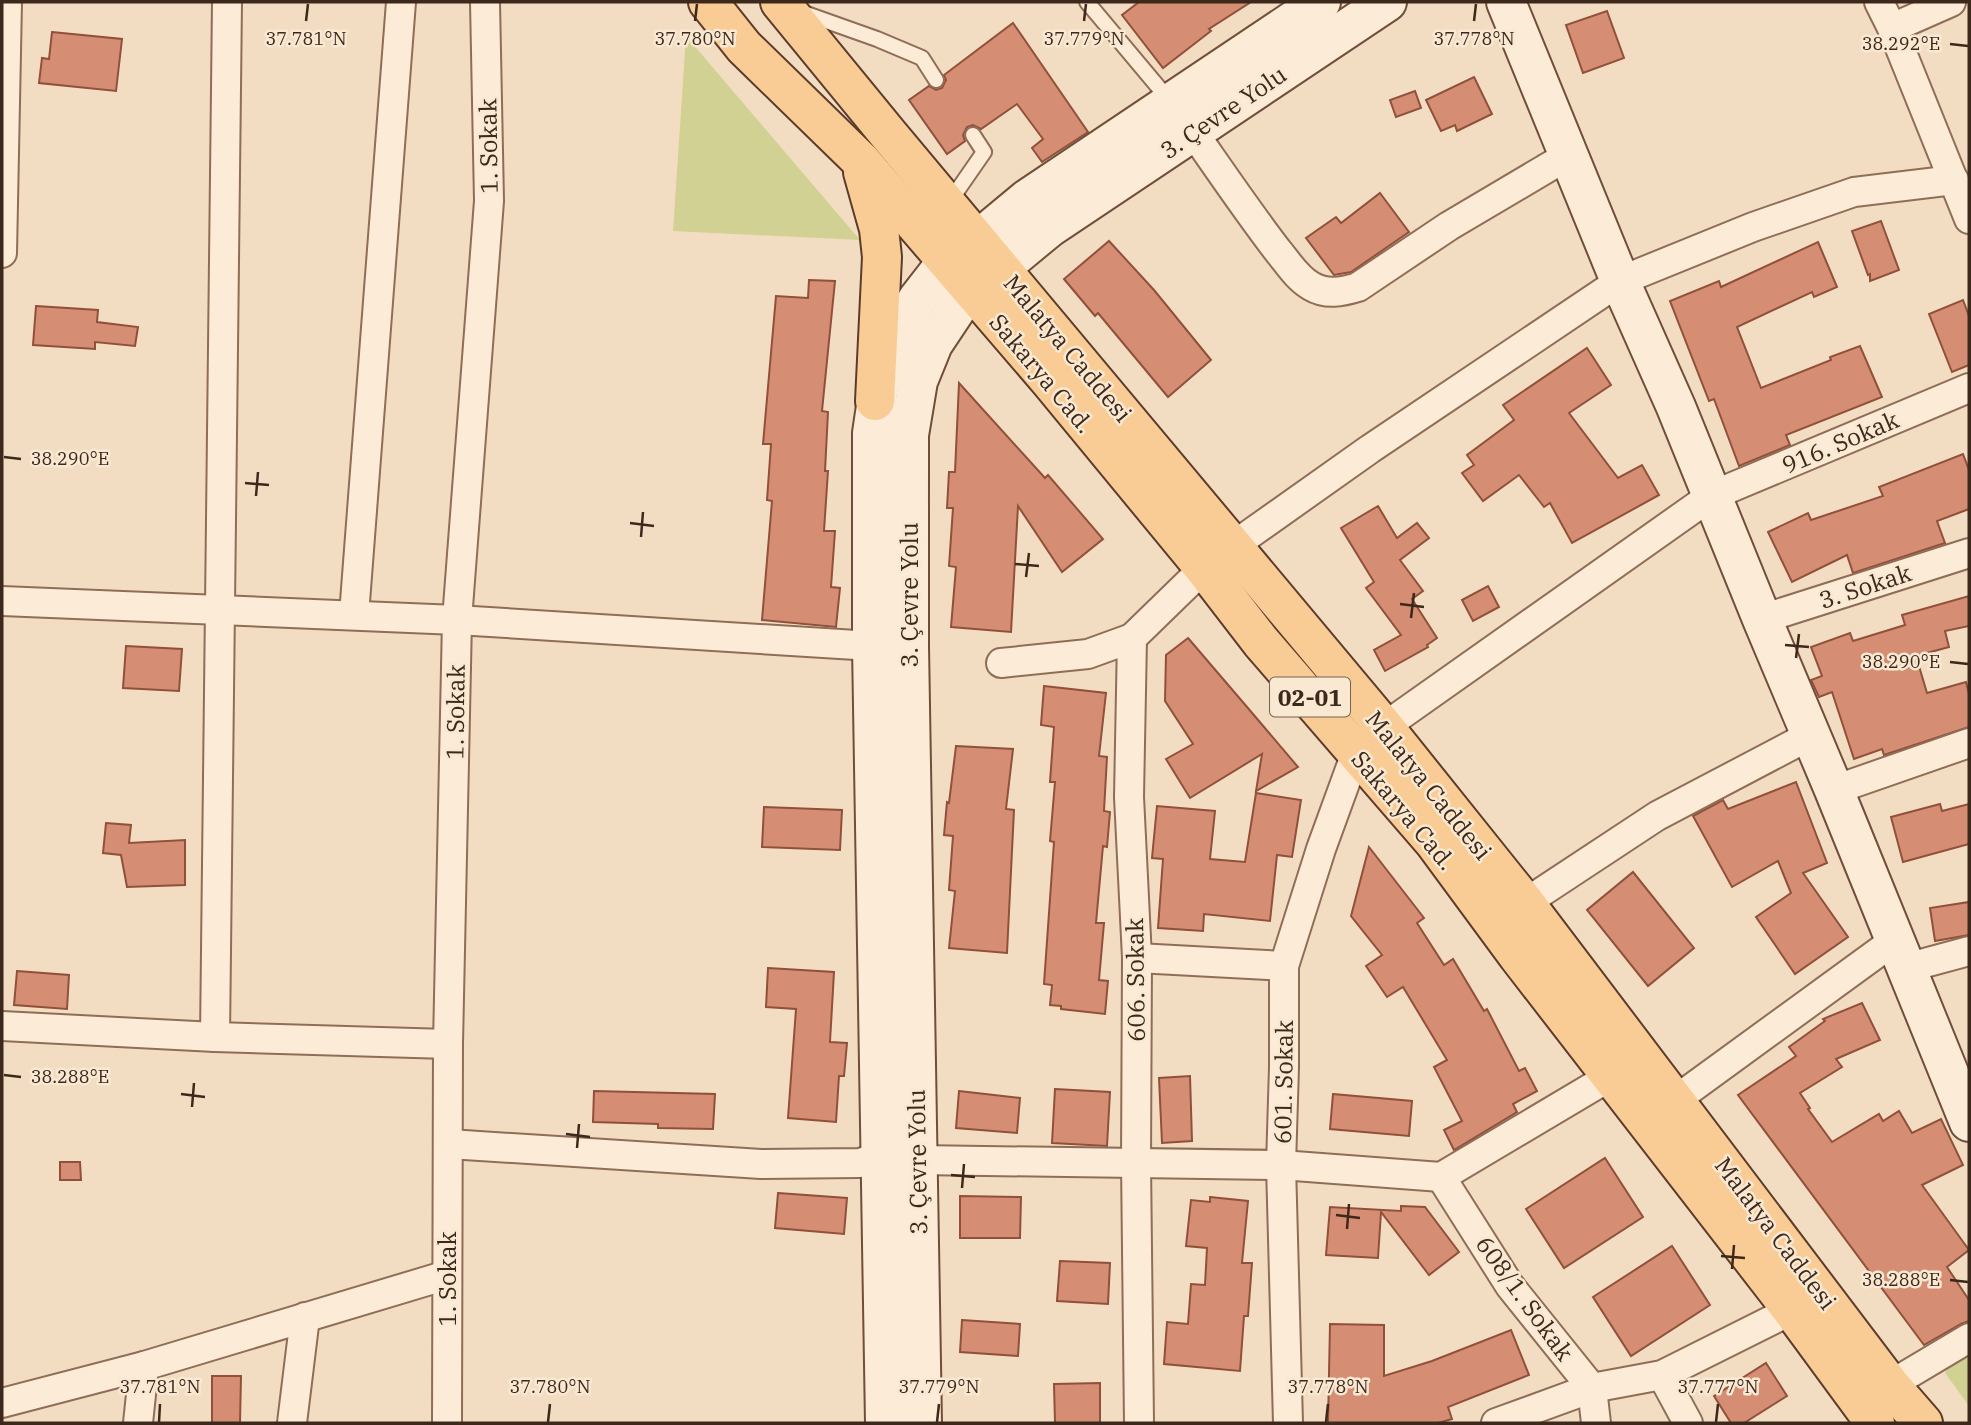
<svg xmlns="http://www.w3.org/2000/svg" width="1971" height="1425" font-family="'IBM Plex Serif',serif">
  <style>
    .green { fill: #d2d194 }
    .building { fill: #d58e73; stroke: #90503a; stroke-width: 2 }
    .lines { fill: none; stroke-linecap: round; stroke-linejoin: round }
    .lane-casing { stroke: #8f6d57; stroke-width: 18 }
    .street-casing { stroke: #8f6d57; stroke-width: 32 }
    .secondary-casing { stroke: #704e3a; stroke-width: 42 }
    .primary-casing { stroke: #5c3b2b; stroke-width: 42 }
    .lane { stroke: #fcebd6; stroke-width: 14 }
    .street { stroke: #fcebd6; stroke-width: 28 }
    .secondary { stroke: #fcebd6; stroke-width: 38 }
    .primary { stroke: #f9cc96; stroke-width: 38 }
    .ticks { fill: none; stroke: #3d281c; stroke-width: 2.5 }
    .labels { text-anchor: middle; dominant-baseline: central; stroke-width: 5; stroke-linejoin: round; paint-order: stroke }
    .shield { fill: #f9e8d2; stroke: #756253; stroke-width: 2 }
    .shield-label { font-size: 23px; font-weight: bold; fill: #3d281c }
    .street-label { font-size: 24px; fill: #3d281c; stroke: #f9e8d2 }
    .ticks-label { font-size: 18px; text-anchor: middle; fill: #3d281c; stroke: #f9e8d2; stroke-width: 5; stroke-linejoin: round; paint-order: stroke }
  </style>
  <rect width="100%" height="100%" fill="#f3ddc2"/>
  <!-- green -->
  <g class="green">
    <path d="M686,36L860,240L673,231Z"/>
    <path d="M1969,1344V1406L1945,1373L1952,1356Z"/>
  </g>
  <!-- building -->
  <g class="building">
    <path d="M1139,2H1251L1209,29L1211,31L1163,68L1122,15Z"/>
    <path d="M1607,11L1624,58L1583,73L1566,25Z"/>
    <path d="M1013,23L1088,132L1042,162L1032,148L1043,139L1017,104L981,129L973,125L967,127L963,135L965,141L947,154L909,100L929,86L936,90L942,88L946,80L944,75Z"/>
    <path d="M52,32L122,39L116,91L39,83L42,58L49,59Z"/>
    <path d="M1474,77L1492,114L1457,131L1455,125L1441,131L1426,100Z"/>
    <path d="M1415,91L1421,108L1396,117L1390,100Z"/>
    <path d="M1380,193L1409,232L1351,272L1334,275L1306,238L1336,217L1341,223Z"/>
    <path d="M1881,221L1899,270L1870,281V274L1868,275L1852,231Z"/>
    <path d="M1109,241L1154,290L1211,360L1168,397L1098,313L1095,316L1064,279Z"/>
    <path d="M1818,242L1837,287L1814,297L1812,292L1737,327L1761,388L1831,360L1830,357L1860,346L1882,397L1786,435L1790,445L1739,466L1714,399L1709,401L1670,301L1719,281L1721,287Z"/>
    <path d="M809,280L835,281L822,411L828,412L825,471H828L824,531H835L831,587L840,588L836,627L762,620L772,501L767,500L771,444H763L776,296L808,298Z"/>
    <path d="M1963,300L1969,316V365L1952,372L1929,314Z"/>
    <path d="M36,306L98,310L97,322L138,327L135,346L95,342V349L33,345Z"/>
    <path d="M1587,348L1611,385L1569,413L1618,478L1642,465L1659,495L1572,543L1550,503L1544,507L1519,475L1483,501L1462,473L1474,465L1467,455L1514,420L1503,405Z"/>
    <path d="M959,383L1045,478L1048,475L1103,539L1062,572L1018,506L1011,632L951,627L956,567L949,566L953,508H947L949,472H955Z"/>
    <path d="M1963,454L1969,470V509L1937,521L1945,543L1853,573L1847,555L1792,582L1768,532L1808,513L1811,520L1883,496L1879,487Z"/>
    <path d="M1378,506L1397,538L1417,523L1429,538L1400,560L1423,591L1412,599L1437,638L1427,645L1428,647L1385,671L1374,650L1401,635L1366,588L1374,582L1341,528Z"/>
    <path d="M1488,586L1499,607L1473,621L1462,600Z"/>
    <path d="M1969,596V626L1945,631L1949,647L1916,656L1927,693L1966,682L1969,694V727L1884,755L1882,749L1854,759L1832,692L1819,697L1811,680L1822,676L1811,647L1850,633L1853,641L1905,625L1902,615Z"/>
    <path d="M1188,638L1253,714L1298,767L1256,791L1262,754L1190,798L1166,759L1193,744L1165,701L1166,655Z"/>
    <path d="M126,646L182,649L179,691L123,688Z"/>
    <path d="M1044,686L1106,693L1099,756L1107,757L1104,811L1110,812L1107,847L1103,846L1096,923H1104L1099,980L1108,981L1105,1014L1061,1009V1006L1050,1005L1052,985L1044,984L1054,842L1050,841L1055,782H1050L1054,727L1041,725Z"/>
    <path d="M956,746L1013,749L1006,809L1014,810L1007,953L949,948L955,891L949,890L953,836L944,835L947,802L949,803Z"/>
    <path d="M1796,782L1827,863L1803,873L1848,937L1795,974L1756,917L1791,893L1778,861L1732,887L1693,816L1723,800L1728,809Z"/>
    <path d="M1256,793L1301,800L1292,857L1277,855L1270,921L1204,914L1203,931L1158,928L1163,859L1152,858L1157,806L1215,811L1210,859L1245,862Z"/>
    <path d="M1940,804L1942,811L1969,804V844L1903,862L1891,817Z"/>
    <path d="M764,807L842,810L840,850L762,847Z"/>
    <path d="M106,823L131,825L129,843L185,840V885L127,887L121,855L103,853Z"/>
    <path d="M1369,847L1424,918L1417,923L1444,965L1453,959L1484,1011L1487,1009L1519,1071L1525,1068L1537,1091L1513,1104L1517,1112L1454,1150L1444,1130L1462,1121L1434,1067L1447,1060L1403,987L1387,997L1366,966L1382,955L1351,916Z"/>
    <path d="M1633,872L1694,948L1648,986L1587,910Z"/>
    <path d="M1969,902V935L1935,941L1930,908Z"/>
    <path d="M768,968L834,972L830,1042L847,1043L844,1076H839L836,1122L788,1118L796,1009L766,1007Z"/>
    <path d="M17,971L69,975L67,1009L14,1005Z"/>
    <path d="M1862,1003L1880,1040L1836,1059L1842,1067L1800,1093L1810,1108L1808,1109L1832,1142L1879,1114L1883,1121L1899,1111L1912,1133L1941,1119L1963,1165L1922,1185L1969,1250L1947,1267L1969,1300V1321L1961,1324L1924,1345L1738,1095L1796,1056L1789,1047L1825,1021L1823,1019Z"/>
    <path d="M1190,1076L1192,1141L1162,1143L1159,1078Z"/>
    <path d="M1055,1089L1110,1092L1107,1146L1052,1143Z"/>
    <path d="M594,1091L715,1094L713,1129L658,1128V1124L593,1122Z"/>
    <path d="M959,1091L1020,1098L1017,1133L956,1128Z"/>
    <path d="M1333,1094L1412,1101L1409,1136L1330,1129Z"/>
    <path d="M1605,1158L1643,1217L1564,1268L1526,1209Z"/>
    <path d="M60,1162H80L81,1180H60Z"/>
    <path d="M778,1193L847,1198L844,1234L775,1228Z"/>
    <path d="M960,1196L1021,1197L1020,1238H960Z"/>
    <path d="M1210,1197L1248,1201L1242,1263H1252L1248,1316H1244L1240,1371L1164,1364L1167,1322L1188,1324L1191,1284L1205,1285L1207,1248L1186,1246L1191,1200L1210,1202Z"/>
    <path d="M1401,1206L1425,1207L1459,1252L1429,1275L1381,1212L1378,1258L1326,1255L1330,1207L1401,1211Z"/>
    <path d="M1672,1246L1710,1305L1631,1356L1593,1297Z"/>
    <path d="M1060,1261L1110,1263L1108,1304L1057,1301Z"/>
    <path d="M962,1320L1020,1324L1018,1356L960,1352Z"/>
    <path d="M1330,1324L1384,1325V1376L1432,1361L1511,1330L1529,1375L1448,1407L1452,1419L1438,1423H1328Z"/>
    <path d="M1766,1363L1787,1396L1744,1423H1731L1714,1396Z"/>
    <path d="M212,1376H241L240,1423H212Z"/>
    <path d="M1100,1383V1423H1055L1054,1384Z"/>
  </g>
  <g class="lines">
    <!-- lane casing -->
    <g class="lane-casing">
      <g id="lane">
        <path d="M1087,2L1170,101"/>
        <path d="M801,12L877,39L922,58L936,80"/>
        <path d="M948,204L984,152L973,135"/>
      </g>
    </g>
    <!-- street casing -->
    <g class="street-casing">
      <g id="street">
        <path d="M1879,2L1892,28L1969,219"/>
        <path d="M1892,28L1951,2"/>
        <path d="M1193,132C1221,172 1248,212 1278,251C1288,263 1297,278 1311,286C1326,295 1342,292 1358,287L1449,226L1569,155"/>
        <path d="M2,253L7,2"/>
        <path d="M1233,546L1370,449L1620,281L1753,227L1854,192L1954,180"/>
        <path d="M2,601L457,620L872,646"/>
        <path d="M354,615L401,2"/>
        <path d="M1762,619L1969,553"/>
        <path d="M1001,663L1088,654L1132,638"/>
        <path d="M1834,790L1969,743"/>
        <path d="M1525,903L1657,816L1811,735"/>
        <path d="M1137,958L1284,966"/>
        <path d="M1906,968L1969,951"/>
        <path d="M2,1026L215,1037L448,1044"/>
        <path d="M215,1037L227,2"/>
        <path d="M1674,1101L1895,940"/>
        <path d="M449,1144L761,1164L860,1163L881,1156"/>
        <path d="M917,1160L1281,1165L1441,1177L1611,1076"/>
        <path d="M1441,1177L1510,1286L1592,1388L1596,1423"/>
        <path d="M1662,1375L1688,1423"/>
        <path d="M1890,1385L1969,1338"/>
        <path d="M2,1403L144,1366L447,1275"/>
        <path d="M138,1423L144,1366"/>
        <path d="M292,1423L305,1317"/>
        <path d="M447,1423L448,1044L457,620L489,201L485,2"/>
        <path d="M1139,1423L1136,1162L1137,958L1129,797L1132,638L1204,568"/>
        <path d="M1288,1423L1281,1165L1284,1067V966L1321,849L1356,753L1384,727L1711,496L1969,388"/>
        <path d="M1496,1423L1592,1388L1662,1375L1792,1310"/>
      </g>
    </g>
    <!-- secondary casing -->
    <g class="secondary-casing">
      <g id="secondary">
        <path d="M1506,2L1620,281L1676,407L1762,619L1834,790L1969,1122"/>
        <path d="M885,1423L872,646V433L879,386L894,341L917,300L938,273L1027,199L1321,2"/>
        <path d="M922,1423L909,646V435L918,381L933,344L963,299L1049,228L1387,2"/>
      </g>
    </g>
    <!-- primary casing -->
    <g class="primary-casing">
      <g id="primary">
        <path d="M708,2L744,47L860,160L1050,381L1204,568L1261,642L1434,842L1518,956L1792,1310L1875,1423"/>
        <path d="M780,2L889,135L1384,727L1525,903L1890,1385L1923,1423"/>
        <path d="M863,172L879,229L882,257L875,401"/>
      </g>
    </g>
    <!-- lane -->
    <use href="#lane" class="lane"/>
    <!-- street -->
    <use href="#street" class="street"/>
    <!-- secondary -->
    <use href="#secondary" class="secondary"/>
    <!-- primary -->
    <use href="#primary" class="primary"/>
  </g>
  <!-- ticks -->
  <path class="ticks" d="M306,21L308,4M695,21L697,4M1084,21L1086,4M1474,21L1476,4M1950,44L1968,46M4,457L21,459M245,483L269,485M256,496L258,472M630,523L654,526M641,537L643,512M1015,564L1039,566M1026,577L1029,553M1400,604L1424,607M1411,618L1414,593M1785,645L1809,647M1796,658L1799,634M1950,662L1968,664M4,1075L21,1077M181,1094L205,1097M192,1107L194,1083M566,1134L590,1137M577,1148L579,1124M951,1175L975,1177M962,1188L964,1164M1336,1215L1360,1218M1347,1229L1349,1204M1721,1256L1745,1258M1732,1269L1734,1245M1950,1280L1968,1282M159,1422L160,1404M548,1422L550,1404M937,1422L939,1404M1326,1422L1328,1404M1716,1422L1718,1404"/>
  <g class="labels">
    <!-- shield labels -->
    <rect class="shield" x="1270" y="677.5" width="80" height="39" rx="5"/>
    <g class="shield-label">
      <text x="1310" y="697">02-01</text>
    </g>
    <!-- street labels -->
    <g class="street-label">
      <text transform="translate(1223 112) rotate(-34)">3. Çevre Yolu</text>
      <text transform="translate(488 146) rotate(-91)">1. Sokak</text>
      <text transform="translate(1068 348) rotate(50)">Malatya Caddesi</text>
      <text transform="translate(1042 373) rotate(50)">Sakarya Cad.</text>
      <text transform="translate(1840 442) rotate(-23)">916. Sokak</text>
      <text transform="translate(1865 586) rotate(-18)">3. Sokak</text>
      <text transform="translate(909 595) rotate(-90)">3. Çevre Yolu</text>
      <text transform="translate(455 712) rotate(-89)">1. Sokak</text>
      <text transform="translate(1429 785) rotate(51)">Malatya Caddesi</text>
      <text transform="translate(1404 810) rotate(50)">Sakarya Cad.</text>
      <text transform="translate(1135 980) rotate(-91)">606. Sokak</text>
      <text transform="translate(1283 1082) rotate(-89)">601. Sokak</text>
      <text transform="translate(917 1162) rotate(-91)">3. Çevre Yolu</text>
      <text transform="translate(1776 1233) rotate(53)">Malatya Caddesi</text>
      <text transform="translate(447 1279) rotate(-90)">1. Sokak</text>
      <text transform="translate(1525 1298) rotate(54)">608/1. Sokak</text>
    </g>
  </g>
  <g class="ticks-label">
    <text x="306" y="45">37.781°N</text>
    <text x="695" y="45">37.780°N</text>
    <text x="1084" y="45">37.779°N</text>
    <text x="1474" y="45">37.778°N</text>
    <text x="1901" y="50">38.292°E</text>
    <text x="70" y="465">38.290°E</text>
    <text x="1901" y="668">38.290°E</text>
    <text x="70" y="1083">38.288°E</text>
    <text x="1901" y="1286">38.288°E</text>
    <text x="160" y="1393">37.781°N</text>
    <text x="550" y="1393">37.780°N</text>
    <text x="939" y="1393">37.779°N</text>
    <text x="1328" y="1393">37.778°N</text>
    <text x="1718" y="1393">37.777°N</text>
  </g>
  <!-- border -->
  <rect width="1971" height="1425" fill="none" stroke="#3d281c" stroke-width="7"/>
</svg>
